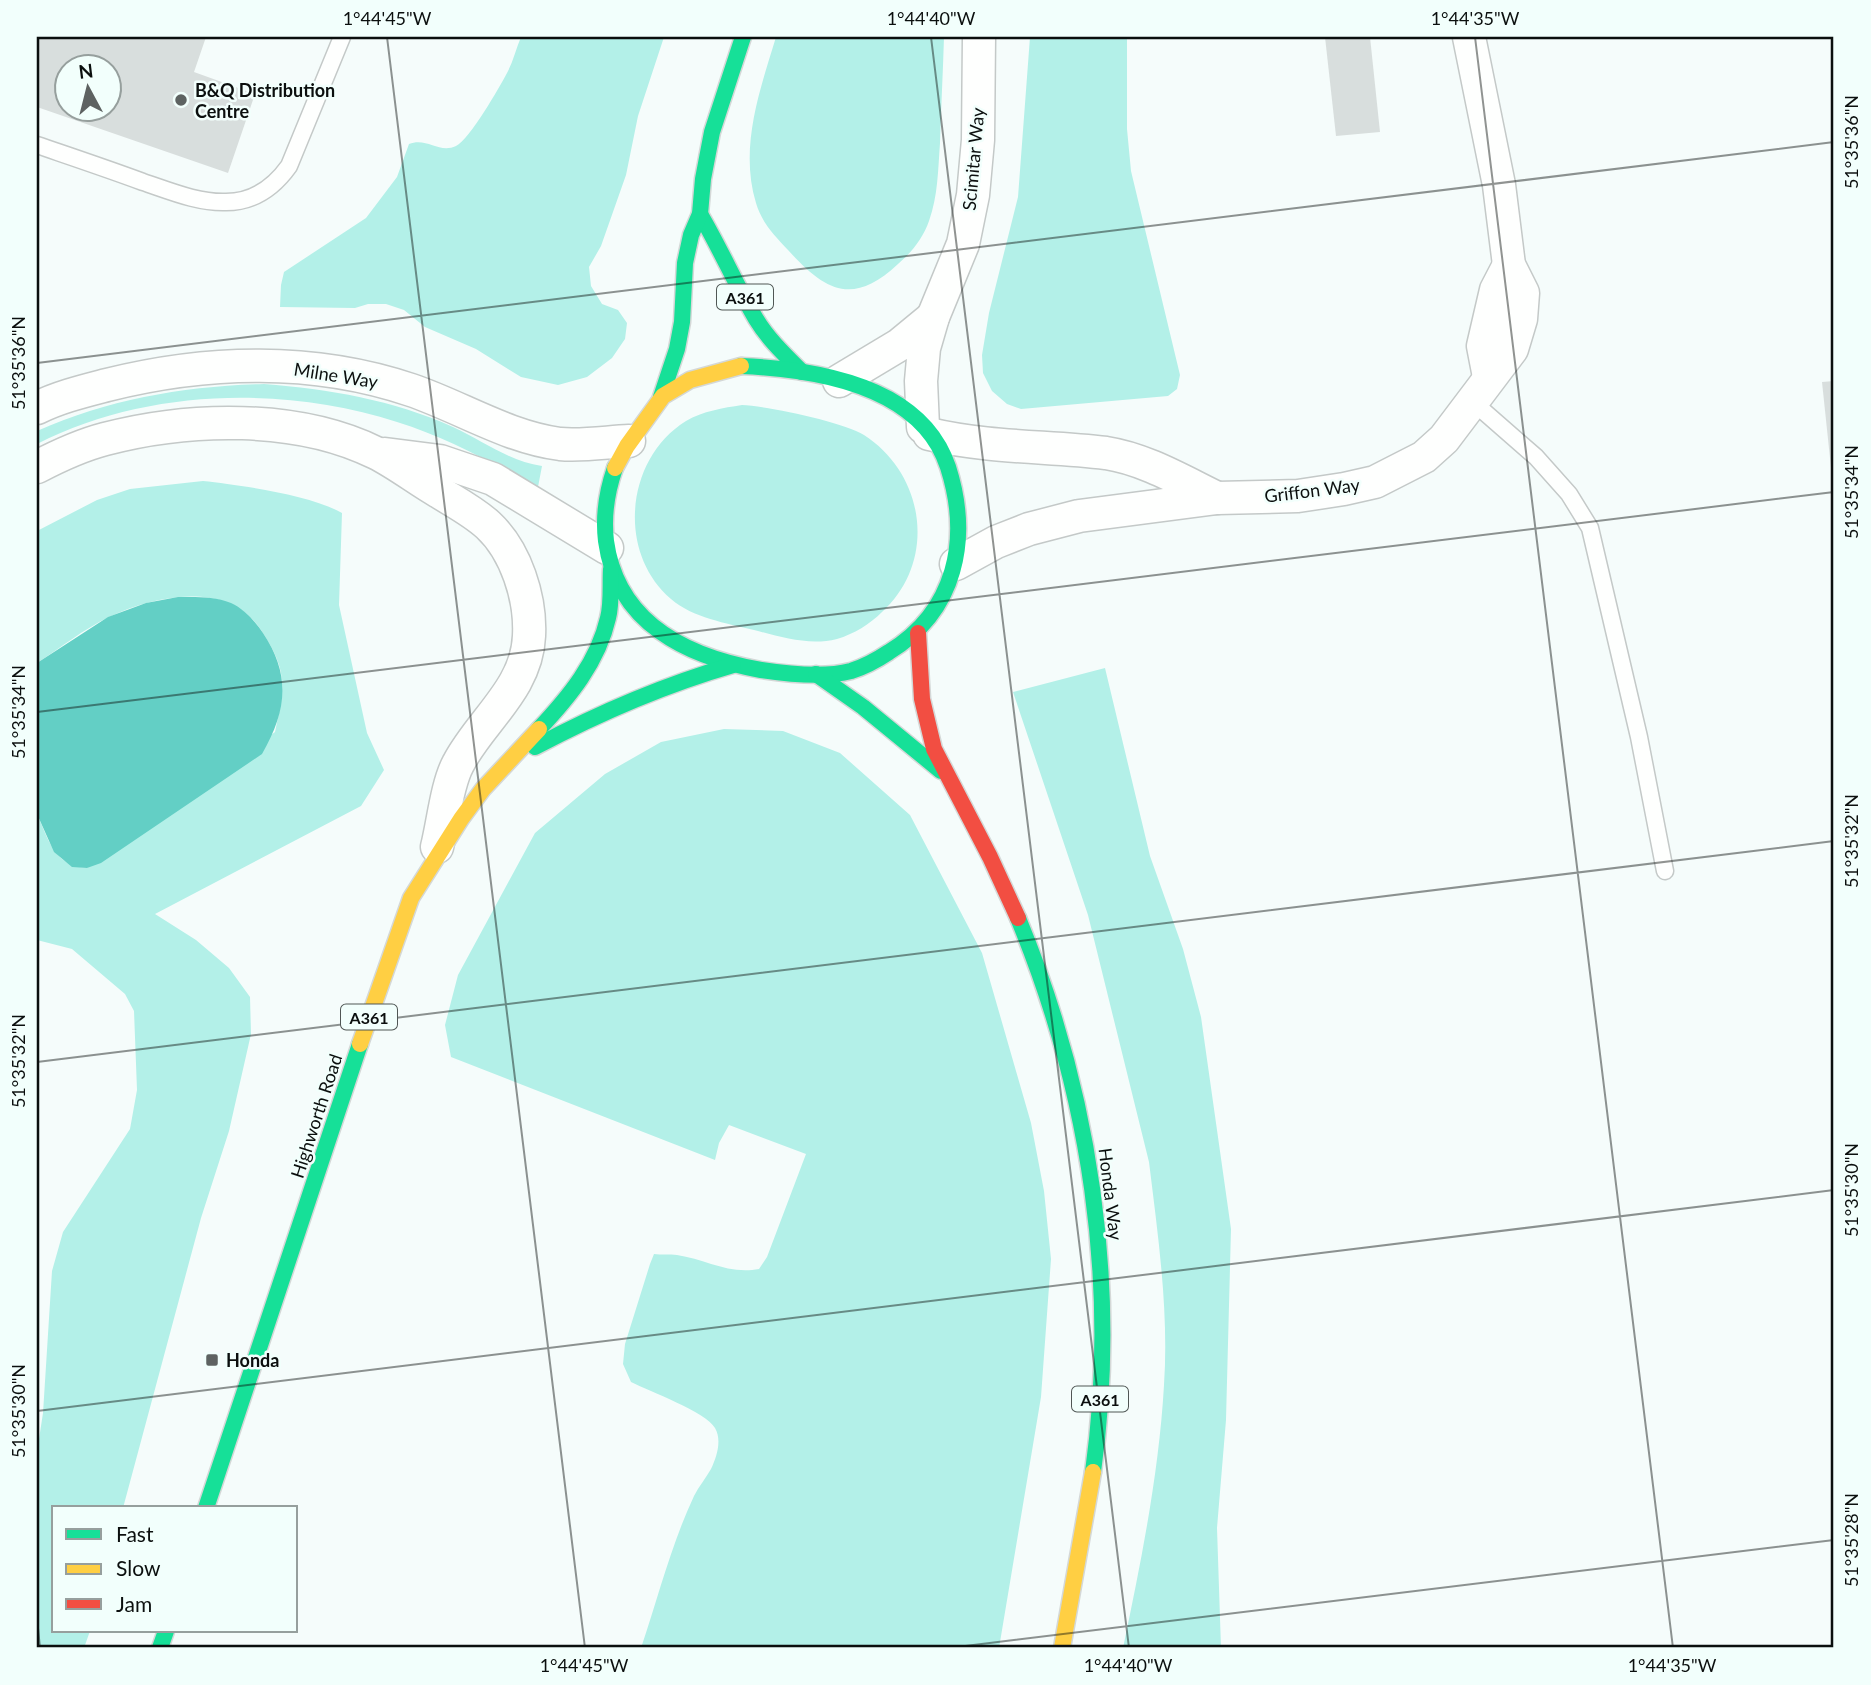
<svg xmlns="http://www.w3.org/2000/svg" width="1871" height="1685" font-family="Lato,sans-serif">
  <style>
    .green { fill: #b3f0e8 }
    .water { fill: #63cfc5 }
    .building { fill: #d8dedd; fill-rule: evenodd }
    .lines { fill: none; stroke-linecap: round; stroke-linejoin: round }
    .lane-casing { stroke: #c4c9c8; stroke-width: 19 }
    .street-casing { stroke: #c4c9c8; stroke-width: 35 }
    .fast-casing { stroke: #d4d8d7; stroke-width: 19 }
    .slow-casing { stroke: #d4d8d7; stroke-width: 19 }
    .jam-casing { stroke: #d4d8d7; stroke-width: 19 }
    .lane { stroke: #fefffe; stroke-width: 16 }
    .street { stroke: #fefffe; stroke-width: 32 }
    .fast { stroke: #16e098; stroke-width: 16 }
    .slow { stroke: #ffcf43; stroke-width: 16 }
    .jam { stroke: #f24e42; stroke-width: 16 }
    .ticks { fill: none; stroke: #0b0f0e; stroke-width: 2; stroke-opacity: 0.45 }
    .poi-dot { fill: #5d6261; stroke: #f2fffc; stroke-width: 2.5 }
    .labels { text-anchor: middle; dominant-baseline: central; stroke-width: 5; stroke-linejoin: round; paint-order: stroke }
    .shield { fill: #f2fffc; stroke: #505755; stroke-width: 2 }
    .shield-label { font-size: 16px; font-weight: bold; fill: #0b0f0e }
    .poi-label { font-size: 18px; font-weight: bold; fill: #0b0f0e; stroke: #f2fffc; text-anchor: start }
    .street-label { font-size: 18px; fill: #0b0f0e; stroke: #f2fffc }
    .neatline { fill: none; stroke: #0b0f0e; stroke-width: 2.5 }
    .ticks-label { font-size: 18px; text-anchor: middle; fill: #0b0f0e }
  </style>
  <rect width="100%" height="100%" fill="#f5fcfb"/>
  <!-- green -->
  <g class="green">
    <path d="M521,37H664L638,116L626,175L601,246L589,267L591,286L602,304L618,310L627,323L625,339L612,358L587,377L558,385L521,377L476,349L425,327L404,310L386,304H368L355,308L280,307L281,285L284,272L366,218L397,177L409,144C427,137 439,154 456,146C470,139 499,88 507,73C513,62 516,49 521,37Z"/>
    <path d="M776,37H944C943,72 941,107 940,143C938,170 938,196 929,221C923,238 912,252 898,264C853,306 826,292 788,250C774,235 762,223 756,203C739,147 760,90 776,37Z"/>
    <path d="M1030,37H1127V129L1131,171L1180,375L1177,389L1168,396L1021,409L1007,404L992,391L983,373L982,355L989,313L1018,197Z"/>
    <path d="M264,384C329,389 393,400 453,427C483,441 509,461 542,466L538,487C492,463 446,437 397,422C282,385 145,389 37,444V431C109,399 185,386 264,384Z"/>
    <path d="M742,405C768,406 843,422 864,435C926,475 937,562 882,612C870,624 854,634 837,639C809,646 781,637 754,630C726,623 693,618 671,599C616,552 626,458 686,421C703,411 723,408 742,405Z"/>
    <path d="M203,481C240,485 311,495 342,513L339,605L367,733L384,770L361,806L155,914L196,940L229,968L250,997L251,1034L229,1131L201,1218L123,1508H54V1631H90L84,1648H37V1452L43,1413L52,1271L63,1232L130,1129L137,1090L134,1011L125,994L72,949L37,940V814C49,840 53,865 87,868L275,732C285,686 288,671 261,630C228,580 156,595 109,617C84,629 60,648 37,663V531L97,500L130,489Z"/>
    <path d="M1105,668L1150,856L1183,949L1201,1017L1231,1229L1226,1420L1217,1528L1221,1648H1123C1141,1562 1159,1473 1164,1385C1169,1312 1158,1235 1149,1162L1088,915L1013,692Z"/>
    <path d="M724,729L783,731L840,753L910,815L982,953L1031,1123L1044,1191L1051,1259L1041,1397L999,1648H641C658,1598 671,1545 694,1496C699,1486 706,1478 711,1469C717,1456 722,1440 715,1428C706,1412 649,1391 631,1382L623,1364L625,1344L650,1264L654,1254C661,1255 670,1254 677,1255C705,1259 729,1275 759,1269L767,1257L806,1154L729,1125L719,1143L715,1160L451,1057L445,1025L458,975L535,833L605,774L661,742Z"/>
  </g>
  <!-- water -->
  <path class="water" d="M178,597C196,597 214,596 231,603C244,609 255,621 263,633C291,675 287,711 262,754L101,863L87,868L72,867L54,852L37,814V663L108,617L146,603Z"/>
  <!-- building -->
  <g class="building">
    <path d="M37,37H206L194,72L255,94L228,173L37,107ZM66,66H108V108H66Z"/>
    <path d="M1325,37H1370L1380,132L1336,136Z"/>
    <path d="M1834,381V477H1832L1822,382Z"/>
  </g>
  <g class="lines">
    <!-- lane casing -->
    <g class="lane-casing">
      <g id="lane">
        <path d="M37,145C72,157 108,169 143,182C170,191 198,203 226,202C253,202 274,187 289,166L342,37"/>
        <path d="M1473,402L1536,457L1569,494L1590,528L1639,737L1665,871"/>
      </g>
    </g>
    <!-- street casing -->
    <g class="street-casing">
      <g id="street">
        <path d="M1489,377L1483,346L1496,290L1509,265"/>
        <path d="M839,381L899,345L933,317"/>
        <path d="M37,408C59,397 84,391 107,385C207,360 313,357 411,390C461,407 507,437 560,444C583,446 607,442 629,441"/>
        <path d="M923,427L921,381L924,348L933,317L963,244L973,195L978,140L979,37"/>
        <path d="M929,434C989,448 1046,446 1106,453C1145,459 1182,481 1217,498"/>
        <path d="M385,454L440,461L493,479L607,548"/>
        <path d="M37,467C58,456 82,445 105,439C189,417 297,414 376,453C398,464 418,480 439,492C455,502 474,512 488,525C516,551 531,598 529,636C527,689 480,721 458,764C447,784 443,823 437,847"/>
        <path d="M956,564L996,542L1029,529L1079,516L1217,498L1298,496L1344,489L1375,482L1424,457L1444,439L1512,349L1521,319L1523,293L1509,265L1499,185L1469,37"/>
      </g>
    </g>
    <!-- fast casing -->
    <g class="fast-casing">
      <g id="fast">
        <path d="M700,214C720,248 736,285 756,319C768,339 785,355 802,372"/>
        <path d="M661,397L677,349L682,322L685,263L691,235L700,214L703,179L712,132L743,37"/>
        <path d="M615,468C607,491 603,516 606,541C617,623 687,657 761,670C787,674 825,678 851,671C864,667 877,660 889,652C956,611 971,539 948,467C921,385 814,369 741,366"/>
        <path d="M816,674L863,707L941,771"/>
        <path d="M539,729C569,697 598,662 608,618C612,603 610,585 611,569"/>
        <path d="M535,747C599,713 664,685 733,665"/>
        <path d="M1018,918C1090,1092 1119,1284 1093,1472"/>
        <path d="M206,1508L360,1044"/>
        <path d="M160,1648L166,1631"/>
      </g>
    </g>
    <!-- slow casing -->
    <g class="slow-casing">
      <g id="slow">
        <path d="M615,468L627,446L663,396L690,380L741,366"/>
        <path d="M360,1044L411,898L461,819L483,789L539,729"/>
        <path d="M1062,1648L1093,1472"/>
      </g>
    </g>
    <!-- jam casing -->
    <g class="jam-casing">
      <path id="jam" d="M918,633L922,699L934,749L990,857L1018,918"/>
    </g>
    <!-- lane -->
    <use href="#lane" class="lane"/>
    <!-- street -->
    <use href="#street" class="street"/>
    <!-- fast -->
    <use href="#fast" class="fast"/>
    <!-- slow -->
    <use href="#slow" class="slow"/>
    <!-- jam -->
    <use href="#jam" class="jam"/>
  </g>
  <!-- ticks -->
  <path class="ticks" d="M387,37L585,1648M931,37L1129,1648M1475,37L1673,1648M37,363L1834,142M37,712L1834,492M37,1062L1834,841M37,1411L1834,1190M37,1618L40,1648M949,1648L1834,1540"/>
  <!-- markers -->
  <g class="poi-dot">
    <circle cx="181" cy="100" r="7"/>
    <rect x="205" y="1353" width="14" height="14" rx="3.5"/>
  </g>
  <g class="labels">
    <!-- shield labels -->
    <g class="shield">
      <rect x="717" y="284.5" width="56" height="25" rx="5"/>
      <rect x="341" y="1004.5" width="56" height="25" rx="5"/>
      <rect x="1072" y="1386.5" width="56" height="25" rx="5"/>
    </g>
    <g class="shield-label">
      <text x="745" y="297">A361</text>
      <text x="369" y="1017">A361</text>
      <text x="1100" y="1399">A361</text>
    </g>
    <!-- poi labels -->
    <g class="poi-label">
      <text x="195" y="90">B&amp;Q Distribution<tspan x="195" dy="21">Centre</tspan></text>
      <text x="226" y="1360">Honda</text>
    </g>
    <!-- street labels -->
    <g class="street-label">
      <text transform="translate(973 159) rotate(-85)">Scimitar Way</text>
      <text transform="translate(336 375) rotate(9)">Milne Way</text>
      <text transform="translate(1312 490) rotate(-7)">Griffon Way</text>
      <text transform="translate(316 1116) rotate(-72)">Highworth Road</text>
      <text transform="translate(1111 1194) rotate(83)">Honda Way</text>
    </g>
  </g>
  <!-- border -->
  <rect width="1871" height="1685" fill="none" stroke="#f2fffc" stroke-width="77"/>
  <!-- legend -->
  <rect x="52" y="1506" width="245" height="126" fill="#f2fffc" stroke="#969f9d" stroke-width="2"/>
  <rect x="66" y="1529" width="35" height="10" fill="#16e098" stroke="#969f9d" stroke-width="2"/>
  <text x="116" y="1542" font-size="21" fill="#0b0f0e">Fast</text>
  <rect x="66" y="1564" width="35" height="10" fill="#ffcf43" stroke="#969f9d" stroke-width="2"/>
  <text x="116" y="1576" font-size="21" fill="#0b0f0e">Slow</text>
  <rect x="66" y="1599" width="35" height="10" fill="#f24e42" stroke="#969f9d" stroke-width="2"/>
  <text x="116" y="1612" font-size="21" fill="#0b0f0e">Jam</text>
  <!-- north arrow -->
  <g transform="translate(88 88) rotate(353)"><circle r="33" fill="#f2fffc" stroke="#969f9d" stroke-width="2"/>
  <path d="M0-5L12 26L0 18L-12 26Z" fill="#5d6261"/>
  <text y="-10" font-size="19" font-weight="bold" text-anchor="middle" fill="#0b0f0e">N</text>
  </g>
  <rect x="38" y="38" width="1794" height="1608" class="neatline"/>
  <g class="ticks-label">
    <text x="387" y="25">1°44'45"W</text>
    <text x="931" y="25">1°44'40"W</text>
    <text x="1475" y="25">1°44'35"W</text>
    <text transform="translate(1852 142) rotate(-90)" y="6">51°35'36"N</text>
    <text transform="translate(19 363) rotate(-90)" y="6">51°35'36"N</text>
    <text transform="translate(1852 492) rotate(-90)" y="6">51°35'34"N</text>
    <text transform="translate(19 712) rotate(-90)" y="6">51°35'34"N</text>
    <text transform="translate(1852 841) rotate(-90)" y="6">51°35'32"N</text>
    <text transform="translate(19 1061) rotate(-90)" y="6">51°35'32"N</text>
    <text transform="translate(1852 1190) rotate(-90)" y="6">51°35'30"N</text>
    <text transform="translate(19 1411) rotate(-90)" y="6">51°35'30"N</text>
    <text transform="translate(1852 1540) rotate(-90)" y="6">51°35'28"N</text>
    <text x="584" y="1672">1°44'45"W</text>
    <text x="1128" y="1672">1°44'40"W</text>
    <text x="1672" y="1672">1°44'35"W</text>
  </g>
</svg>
